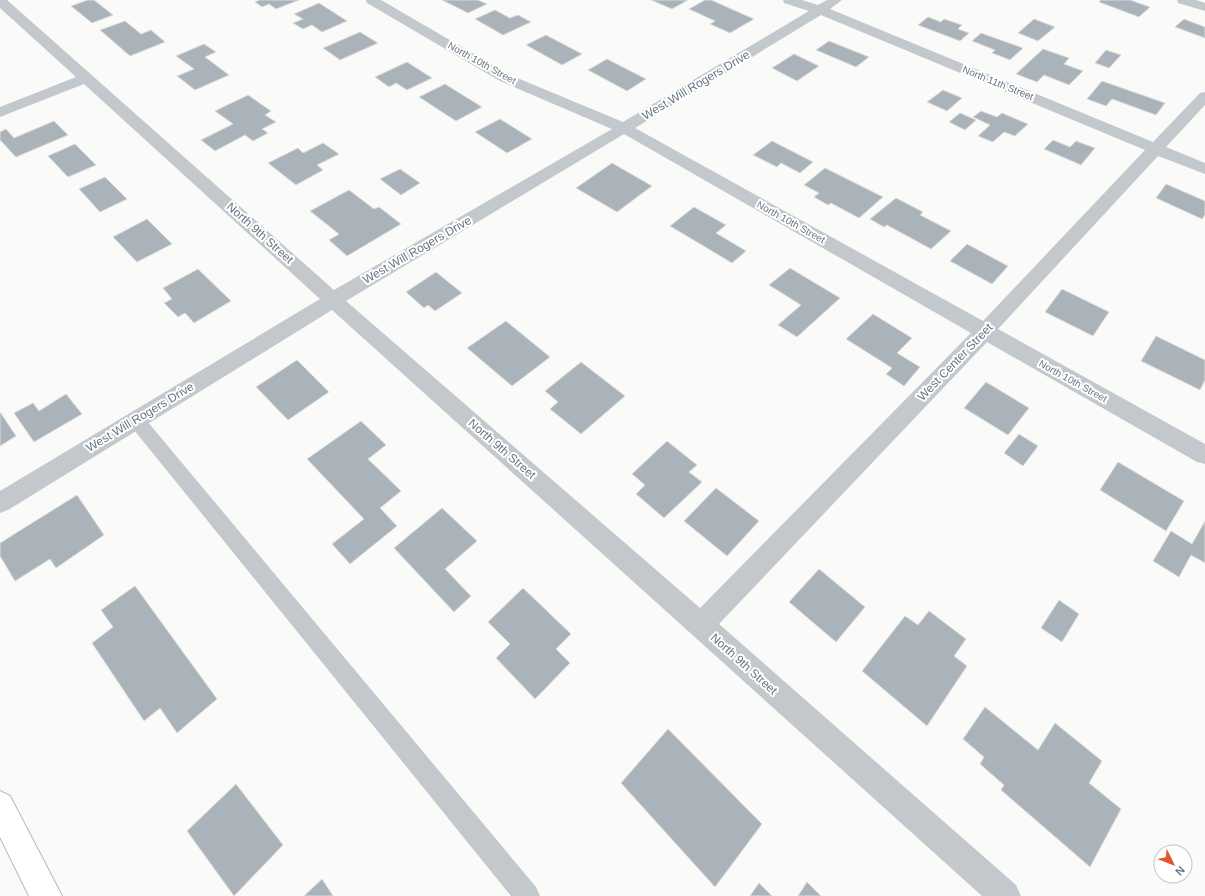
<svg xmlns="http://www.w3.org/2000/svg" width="1205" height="896" font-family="Helvetica,sans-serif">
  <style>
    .building { fill: #aab3b9; stroke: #dcdcda }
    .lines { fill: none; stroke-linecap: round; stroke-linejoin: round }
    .primary-casing { stroke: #b5babe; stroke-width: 2 }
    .service { fill: #c3c8cc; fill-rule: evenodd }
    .minor { fill: #c3c8cc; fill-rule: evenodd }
    .primary { fill: #fff; fill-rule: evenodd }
    .labels { text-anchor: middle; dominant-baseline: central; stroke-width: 4; stroke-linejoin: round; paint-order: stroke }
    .far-street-label { font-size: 10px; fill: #657683; stroke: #fff }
    .street-label { font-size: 12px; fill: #657683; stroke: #fff }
  </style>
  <rect width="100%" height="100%" fill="#fafaf8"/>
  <!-- building -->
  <g class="building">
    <path d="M88,0H94L113,15L92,23L71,6Z"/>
    <path d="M259,0H299L276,9L269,4L262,7L255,2Z"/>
    <path d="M442,0H478L487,4L468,13Z"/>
    <path d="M651,0H688L672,9Z"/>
    <path d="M705,0H711L754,19L730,33L710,24L715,21L689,9Z"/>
    <path d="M1101,0H1130L1150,7L1139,17L1099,2Z"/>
    <path d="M319,3L347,21L322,32L312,25L303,29L293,23L303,19L294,14Z"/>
    <path d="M495,10L510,18L518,15L531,22L503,35L475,19Z"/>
    <path d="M928,17L941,22L944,19L962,25L958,29L969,33L960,41L918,25Z"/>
    <path d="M1034,19L1055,27L1038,41L1018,33Z"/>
    <path d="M1184,19L1205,27V38L1175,27Z"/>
    <path d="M125,21L141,34L151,30L165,42L130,56L100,30Z"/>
    <path d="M360,32L378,43L340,60L323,48Z"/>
    <path d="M981,33L1023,48L1010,60L992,53L995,50L972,41Z"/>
    <path d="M546,35L582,54L562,65L526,45Z"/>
    <path d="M829,41L869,57L856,67L816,50Z"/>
    <path d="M204,44L216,52L205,57L229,75L195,90L177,76L194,69L176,56Z"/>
    <path d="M1043,49L1069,58L1064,64L1083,71L1069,85L1044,75L1037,82L1016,74Z"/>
    <path d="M1106,50L1121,55L1109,68L1095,63Z"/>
    <path d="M794,54L819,66L797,81L772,68Z"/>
    <path d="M607,59L646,79L627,91L588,70Z"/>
    <path d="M407,62L432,78L407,90L396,83L389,87L375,77Z"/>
    <path d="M1102,81L1165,103L1156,115L1112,99L1106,106L1087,99Z"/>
    <path d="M445,84L482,107L456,121L419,97Z"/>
    <path d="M943,90L962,98L947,111L927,102Z"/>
    <path d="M248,95L271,111L265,115L276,122L262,129L268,133L253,141L245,135L215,151L201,140L233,124L215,111Z"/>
    <path d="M981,111L997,117L1002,113L1028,124L1015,136L1004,132L993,142L978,136L990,125L973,117Z"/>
    <path d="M960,113L976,120L965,130L949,122Z"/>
    <path d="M500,119L532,139L507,153L475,132Z"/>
    <path d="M54,121L68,135L16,157L0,140V132L6,129L14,138Z"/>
    <path d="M1053,140L1070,147L1076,141L1095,148L1081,165L1044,149Z"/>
    <path d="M772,141L813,162L800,173L781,163L777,167L753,155Z"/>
    <path d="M323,143L339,154L317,165L323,170L296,185L268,163L298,148L303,153Z"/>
    <path d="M75,144L96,165L68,177L48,156Z"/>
    <path d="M612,163L652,186L617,212L576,188Z"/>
    <path d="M825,168L883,197L859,218L831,203L828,205L814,197L819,193L804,185Z"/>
    <path d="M400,169L420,183L401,195L380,179Z"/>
    <path d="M105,177L127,199L100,212L79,189Z"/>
    <path d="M1166,184L1205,201V215L1202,219L1156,198Z"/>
    <path d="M349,190L374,209L379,207L401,224L347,256L329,240L339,234L310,211Z"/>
    <path d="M896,198L923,212L920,215L951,231L931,249L887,225L884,227L870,219Z"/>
    <path d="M694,207L726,225L716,233L746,251L732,263L670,226Z"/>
    <path d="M147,219L172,244L137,262L113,237Z"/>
    <path d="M967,244L1008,266L992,284L950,261Z"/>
    <path d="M790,268L840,298L797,337L778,325L801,305L769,285Z"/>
    <path d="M198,269L231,301L194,323L185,313L178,317L164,303L172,299L163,288Z"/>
    <path d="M436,272L462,293L435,311L428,305L424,308L406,292Z"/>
    <path d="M1062,289L1109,312L1093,336L1045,312Z"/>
    <path d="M873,314L912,338L897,353L920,367L904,386L886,374L892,368L846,339Z"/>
    <path d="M506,321L550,357L512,386L467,348Z"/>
    <path d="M1156,336L1205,360V380L1200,390L1141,361Z"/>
    <path d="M297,360L329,392L288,420L256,387Z"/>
    <path d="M581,362L625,396L581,434L550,409L558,402L545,391Z"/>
    <path d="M986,382L1029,408L1008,435L964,408Z"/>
    <path d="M66,394L82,414L34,442L14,413L33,403L39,411Z"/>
    <path d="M0,412L16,436L0,446Z"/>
    <path d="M361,421L386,445L368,459L401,491L380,508L397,526L350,564L332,544L364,519L307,459Z"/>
    <path d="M1019,434L1038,446L1023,466L1004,453Z"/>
    <path d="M667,441L697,465L689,472L702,482L664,518L636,494L645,485L632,474Z"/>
    <path d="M1118,462L1184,501L1166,531L1100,490Z"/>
    <path d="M716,488L759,521L727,556L684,521Z"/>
    <path d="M77,495L104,535L56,568L50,559L15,581L0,556V543Z"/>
    <path d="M442,508L477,541L445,569L471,596L454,612L394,548Z"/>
    <path d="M1205,521V563L1191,555L1179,577L1153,561L1171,531L1192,544Z"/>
    <path d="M819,569L865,607L836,642L789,602Z"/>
    <path d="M135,586L217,699L177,733L160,708L144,721L92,643L113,627L101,610Z"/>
    <path d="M523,588L571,634L556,649L570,663L535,699L496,658L510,644L488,622Z"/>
    <path d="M1059,600L1079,614L1062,642L1041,628Z"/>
    <path d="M929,611L966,639L954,656L967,666L927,726L862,671L905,616L918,625Z"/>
    <path d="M985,707L1038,750L1055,723L1102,761L1089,783L1121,809L1090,867L1001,790L1004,785L980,764L984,757L963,739Z"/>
    <path d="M668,729L762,824L715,887L621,783Z"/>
    <path d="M236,784L283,845L234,896L187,831Z"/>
    <path d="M322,879L333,896H304Z"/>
    <path d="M807,882L821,896H798Z"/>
    <path d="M759,883L772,896H750Z"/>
  </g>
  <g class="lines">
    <!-- primary casing -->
    <g class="primary-casing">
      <path id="primary" d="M0,791L10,796L62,896H29L0,837Z"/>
    </g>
    <!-- service -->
    <path class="service" d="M136,413L142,415L536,887L540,896H511L130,425L127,420L130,415Z"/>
    <!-- minor -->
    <g class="minor">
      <path d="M0,0H7L334,290L612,129L500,81L367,3L366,0H381L510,75L623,122L809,11L784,3L783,0H802L818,5L827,0H842L830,9L1153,142L1200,93L1205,92V105L1166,147L1205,163V174L1158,156L998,329L1205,444V464L1197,462L987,342L719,624L1016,885L1021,896H982L332,310L8,510L0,513V491L320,299L84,84L0,117V107L76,77L0,8ZM821,15L1145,150L983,321L635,128ZM624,134L971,333L700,608L346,301Z"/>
      <path d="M1177,0H1196L1205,3V11L1178,3Z"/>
    </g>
    <!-- primary -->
    <use href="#primary" class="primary"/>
  </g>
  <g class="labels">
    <!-- far-street labels -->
    <g class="far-street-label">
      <text transform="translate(482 63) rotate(29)">North 10th Street</text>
      <text transform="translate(998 83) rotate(22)">North 11th Street</text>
      <text transform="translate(791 222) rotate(29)">North 10th Street</text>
      <text transform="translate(1073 381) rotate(29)">North 10th Street</text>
    </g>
    <!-- street labels -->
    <g class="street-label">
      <text transform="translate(696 85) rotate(-31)">West Will Rogers Drive</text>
      <text transform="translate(260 233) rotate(42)">North 9th Street</text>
      <text transform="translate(417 250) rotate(-30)">West Will Rogers Drive</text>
      <text transform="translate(955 362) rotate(-46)">West Center Street</text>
      <text transform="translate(140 417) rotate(-31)">West Will Rogers Drive</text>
      <text transform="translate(502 449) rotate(41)">North 9th Street</text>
      <text transform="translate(744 664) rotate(42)">North 9th Street</text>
    </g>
  </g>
  <!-- north arrow -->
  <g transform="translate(1173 864) rotate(133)"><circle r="19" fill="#ffffff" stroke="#c1c8cd"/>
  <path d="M0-3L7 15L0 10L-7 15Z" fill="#e4572e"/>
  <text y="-6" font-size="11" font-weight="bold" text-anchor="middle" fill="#657683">N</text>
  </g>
</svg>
